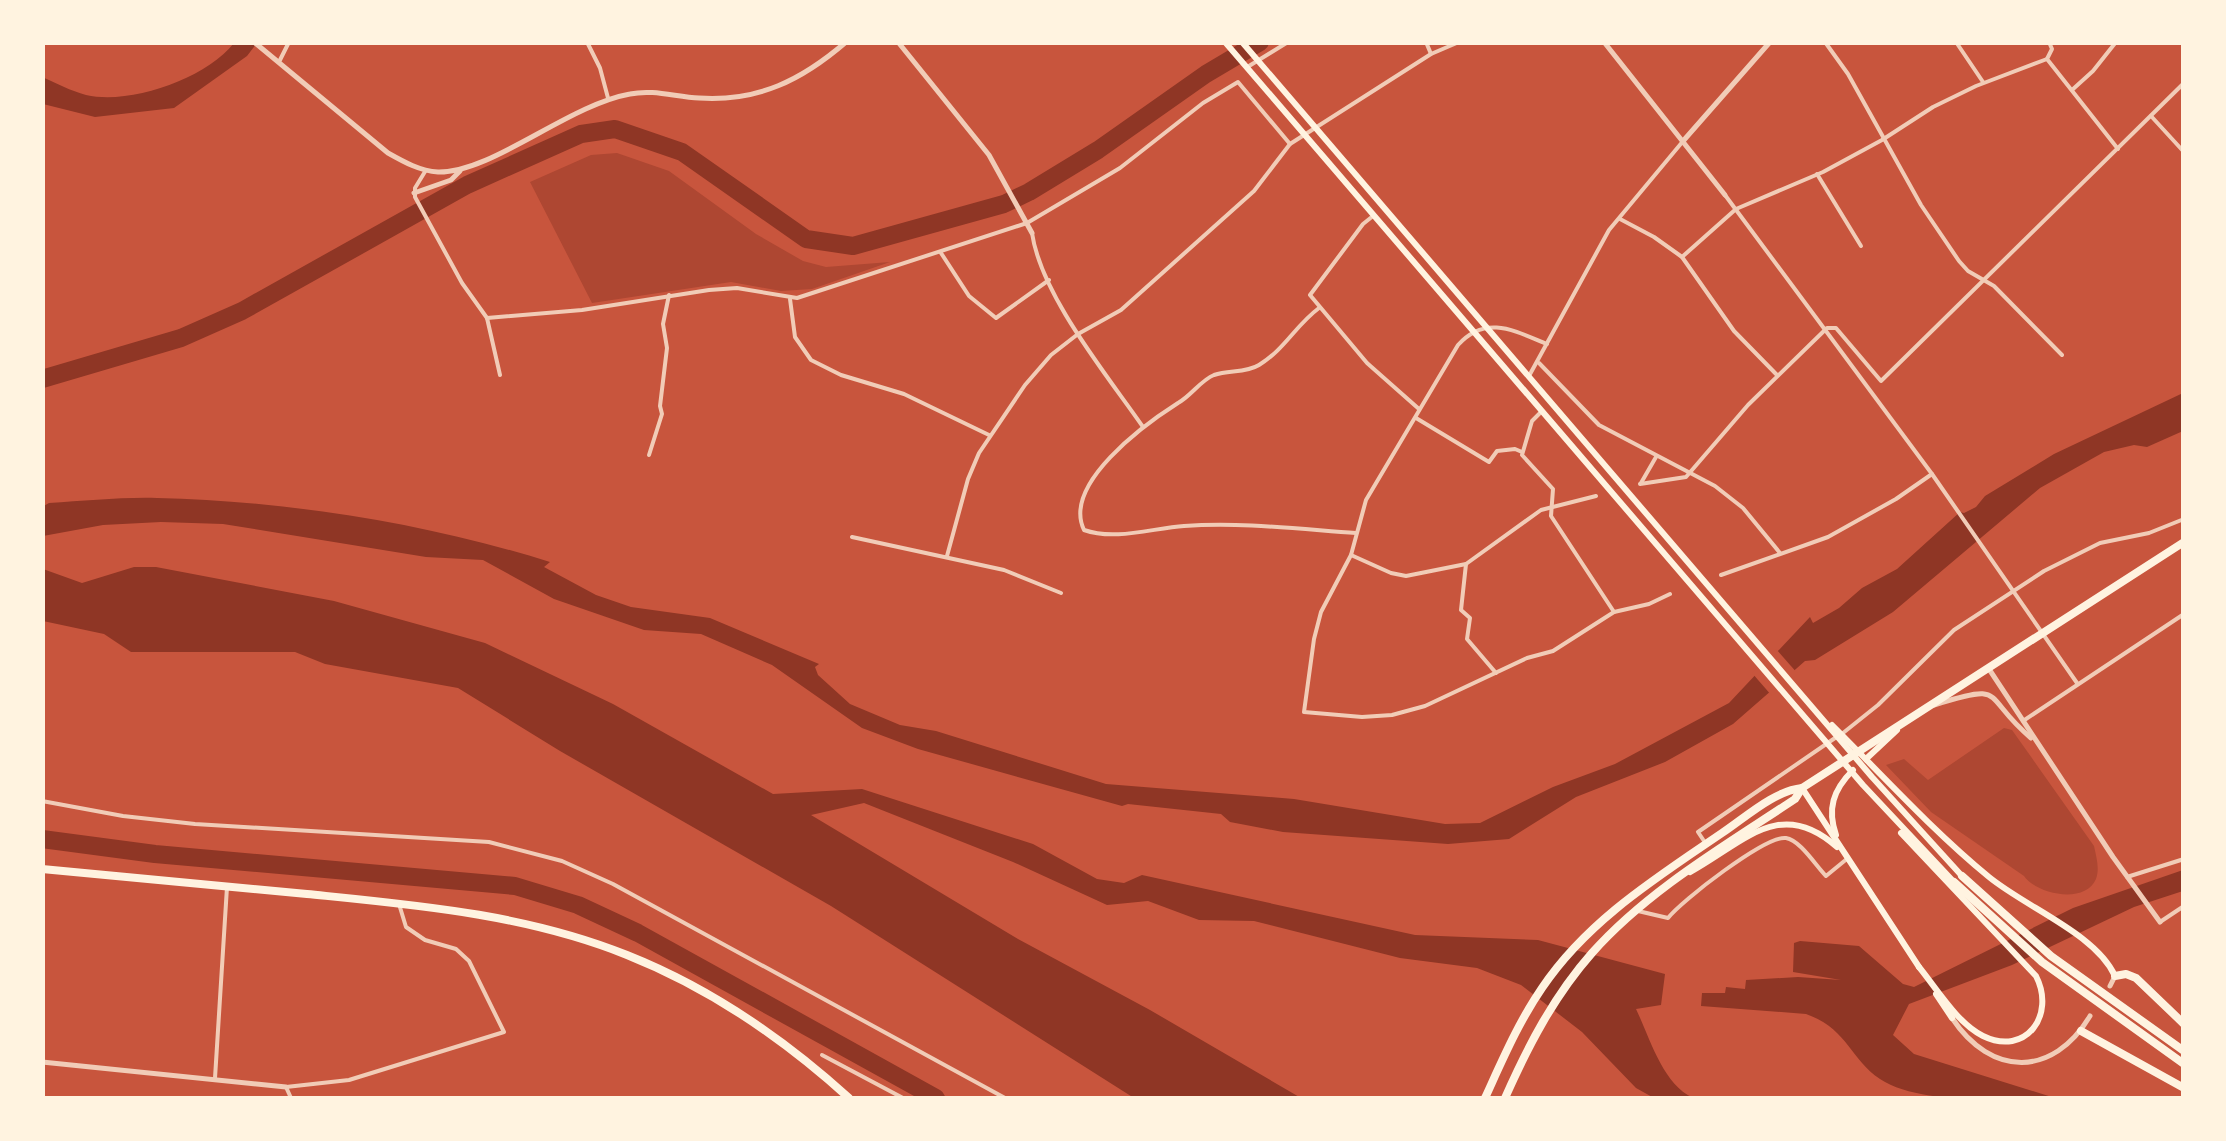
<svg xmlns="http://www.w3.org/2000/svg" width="2226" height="1141" font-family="Inter,sans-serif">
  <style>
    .green { fill: #ae4732 }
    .water { fill: #8f3625 }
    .pier { fill: #c8553d }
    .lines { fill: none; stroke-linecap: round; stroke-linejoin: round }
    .river { stroke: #8f3625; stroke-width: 18 }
    .minor { stroke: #f1ccb7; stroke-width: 4 }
    .tertiary { stroke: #f1ccb7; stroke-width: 5 }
    .primary { stroke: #fff3e0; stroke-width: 6 }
    .trunk { stroke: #fff3e0; stroke-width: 8 }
    .motorway { stroke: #fff3e0; stroke-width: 8 }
  </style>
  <rect width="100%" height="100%" fill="#c8553d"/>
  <!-- green -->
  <g class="green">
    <path d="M617,153L669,171L756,234L803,261L826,267L890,262L812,289L781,291L731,282L592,303L530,182L591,155Z"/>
    <path d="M2004,728L2012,730L2094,846C2096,856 2100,868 2096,879C2085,905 2036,894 2024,876L1931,812L1886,765L1904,759L1928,780Z"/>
  </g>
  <!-- water -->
  <g class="water">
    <path d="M234,43H257L247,56L174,108L95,117L43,104L42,77C56,83 71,91 86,95C131,105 205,79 234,43Z"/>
    <path d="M2183,393V431L2147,447L2134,445L2104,452L2040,488L1893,612L1815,660L1805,661L1733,724L1665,762L1576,797L1509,839L1448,844L1283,832L1230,822L1221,814L1128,804L1122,806L918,749L862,728L772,665L701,634L644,630L554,599L483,560L426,557L223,524L161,522L103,525L43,536L42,507L49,503C85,501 121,497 157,498C287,501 426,523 550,562L544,567L596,595L631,607L710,618L819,664L815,667L818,675L850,704L900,725L936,731L1106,784L1294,799L1445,824L1480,823L1553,787L1615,764L1729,703L1810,617L1813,623L1839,608L1862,588L1897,569L1960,512L1964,513L1976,507L1985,496L2054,454Z"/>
    <path d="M134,567H156L334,601L485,643L613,704L773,794L862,789L1033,844L1097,879L1124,883L1142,875L1415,935L1538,940L1665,974L1661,1005L1636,1009C1650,1038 1662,1083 1693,1098H1654L1636,1088L1582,1032L1521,985L1477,968L1400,958L1254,921L1199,920L1148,901L1107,905L1013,862L864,803L811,815L1018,939L1150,1010L1301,1098H1134L831,906L560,751L458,688L325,664L295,652H131L104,634L43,621V569L82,583Z"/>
    <path d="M2183,870V891L2134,907L2012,965L1909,1004L1893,1035L1914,1054L2055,1098C2007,1098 1921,1106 1880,1079C1849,1058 1848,1029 1806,1014L1701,1006L1702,993H1725L1726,987L1745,989L1746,980L1798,977L1841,980L1793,972L1794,943L1800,941L1859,946L1903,984L1914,987L2073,908Z"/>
  </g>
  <!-- pier -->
  <path class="pier" d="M1776,649L1798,674L1772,696L1752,673Z"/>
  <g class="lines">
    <!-- river -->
    <g class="river">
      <path d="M42,379L181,338L242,311L467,185L581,134L615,129L682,152L806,239L853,246L1004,204L1029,192L1098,150L1206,74L1260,42"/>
      <path d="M42,839L155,854L515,886L578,905L638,933L936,1098"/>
    </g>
    <!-- minor -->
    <g class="minor">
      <path d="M587,42L600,68L608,98"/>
      <path d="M1426,42L1431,54"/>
      <path d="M1825,42L1848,74L1921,205L1959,261L1968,271L1994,286L2062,355"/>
      <path d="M1956,42L1983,82"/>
      <path d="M2049,42L2052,49L2047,59L2118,149"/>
      <path d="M280,60L289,42"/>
      <path d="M1249,66L1288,42"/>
      <path d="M2072,90L2093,71L2116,42"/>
      <path d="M2151,116L2184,152"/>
      <path d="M426,170L415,188V197L462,283L487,318L500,375"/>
      <path d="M1817,174L1861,246"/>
      <path d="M1725,195L1932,474L2077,683"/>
      <path d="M1373,216L1363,224L1310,295L1367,363L1419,409"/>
      <path d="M1620,219L1654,237L1682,257L1734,331L1777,375"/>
      <path d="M1032,233C1041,295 1107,375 1143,427"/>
      <path d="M941,253L969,296L996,318L1049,280"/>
      <path d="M1682,257L1736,209L1823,172L1882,140L1933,107L1976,86L2047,59"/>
      <path d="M790,299L795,337L811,360L841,375L904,394L989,435"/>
      <path d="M1319,308C1295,326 1285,349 1259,365C1246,373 1229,370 1214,375C1201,380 1191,396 1178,403C1145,424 1062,484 1084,530C1115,541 1153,528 1184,526C1241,522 1299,529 1356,533"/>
      <path d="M487,318L582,310L709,290L737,288L797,298L1027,223L1120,168L1203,103L1238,82L1290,144"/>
      <path d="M1547,344C1515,331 1486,314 1458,345L1366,500L1351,555L1321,612L1314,639L1304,712L1362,717L1392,715L1425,706L1527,658L1553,651L1614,612L1649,604L1670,594"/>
      <path d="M1539,363L1599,425L1715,486L1743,508L1780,553"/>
      <path d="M1529,376L1609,230L1684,140"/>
      <path d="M1541,412L1532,421L1522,455L1553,489L1551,516L1614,612"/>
      <path d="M1416,418L1489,462L1497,451L1515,449L1522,452"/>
      <path d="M649,455L662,414L660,406L667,348L663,324L669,295"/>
      <path d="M1641,483L1656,457"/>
      <path d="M1640,484L1686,477L1748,405L1827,328H1836L1881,381L2184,83"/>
      <path d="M852,537L1004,570L1061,593"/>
      <path d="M1351,555L1391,573L1406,576L1466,564L1541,510L1596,496"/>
      <path d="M947,556L968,479L979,453L1025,385L1051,355L1078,334L1121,310L1254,191L1290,144L1431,54L1459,42"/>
      <path d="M1466,564L1461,610L1470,618L1467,639L1496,673"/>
      <path d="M1721,575L1828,537L1896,499L1932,474"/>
      <path d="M2023,721L2184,614"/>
      <path d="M1843,733L1878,705L1954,630L2044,571L2100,543L2149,533L2184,519"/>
      <path d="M42,801L123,816L195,824L489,842L562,861L613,884L1005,1098"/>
      <path d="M1706,844L1698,832L1835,738"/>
      <path d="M2127,877L2184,859"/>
      <path d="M1638,911L1668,918C1681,901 1766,835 1786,838C1800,840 1816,866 1826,876L1848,858"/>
      <path d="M2160,922L2184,906"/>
      <path d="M822,1055L903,1098"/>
      <path d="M215,1078L227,887"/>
      <path d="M291,1098L286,1087L349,1080L504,1032L469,961L456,949L425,940L406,927L399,904"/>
    </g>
    <!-- tertiary -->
    <g class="tertiary">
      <path d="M254,42L388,153C404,162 420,171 438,172C492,173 568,105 630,94C653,89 676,97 699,98C758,102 802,80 846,42"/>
      <path d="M898,42L989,155L1032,233"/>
      <path d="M1604,42L1725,195"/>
      <path d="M1684,140L1770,42"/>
      <path d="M414,193L451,180L460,171"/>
      <path d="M1989,669L2113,857L2160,922"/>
      <path d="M1934,705C2009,682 1980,695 2031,738"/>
      <path d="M2110,986L2115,976"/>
      <path d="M1952,1018C1991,1077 2053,1078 2090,1016"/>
      <path d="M42,1062L286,1087"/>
    </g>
    <!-- primary -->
    <g class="primary">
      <path d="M1225,42L1863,785L1954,882"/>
      <path d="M1242,42L1872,777L1962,876"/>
      <path d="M1832,725C1883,776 1933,831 1989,877C2027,908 2096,934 2115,976"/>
      <path d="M1866,759L1897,730"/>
      <path d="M1802,788L1919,967"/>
      <path d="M1901,833L2036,976C2056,1015 2026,1057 1983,1036C1957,1023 1937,989 1919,967"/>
      <path d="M1836,835C1827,809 1833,790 1853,770"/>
      <path d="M1690,872C1743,843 1780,796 1837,847"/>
      <path d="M1936,994L1952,1018"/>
    </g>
    <!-- trunk -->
    <g class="trunk">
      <path d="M42,869C131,878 219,886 307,894C416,905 525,914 627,955C710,988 784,1039 849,1098"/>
      <path d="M1485,1098C1502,1061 1518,1023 1542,988C1587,921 1656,878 1722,833C1746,817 1774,791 1802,788"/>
      <path d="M1505,1098C1528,1046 1554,996 1592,953C1648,890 1726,845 1795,799L1802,788L2184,542"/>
    </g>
    <!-- motorway -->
    <g class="motorway">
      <path d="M1962,876L2051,956L2184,1051"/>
      <path d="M1954,882L2042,962L2184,1064"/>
      <path d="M2115,976L2126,974L2136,978L2184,1024"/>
      <path d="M2081,1031L2184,1088"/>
    </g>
  </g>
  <!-- border -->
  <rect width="2226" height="1141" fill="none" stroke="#fff3e0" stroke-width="90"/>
</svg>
